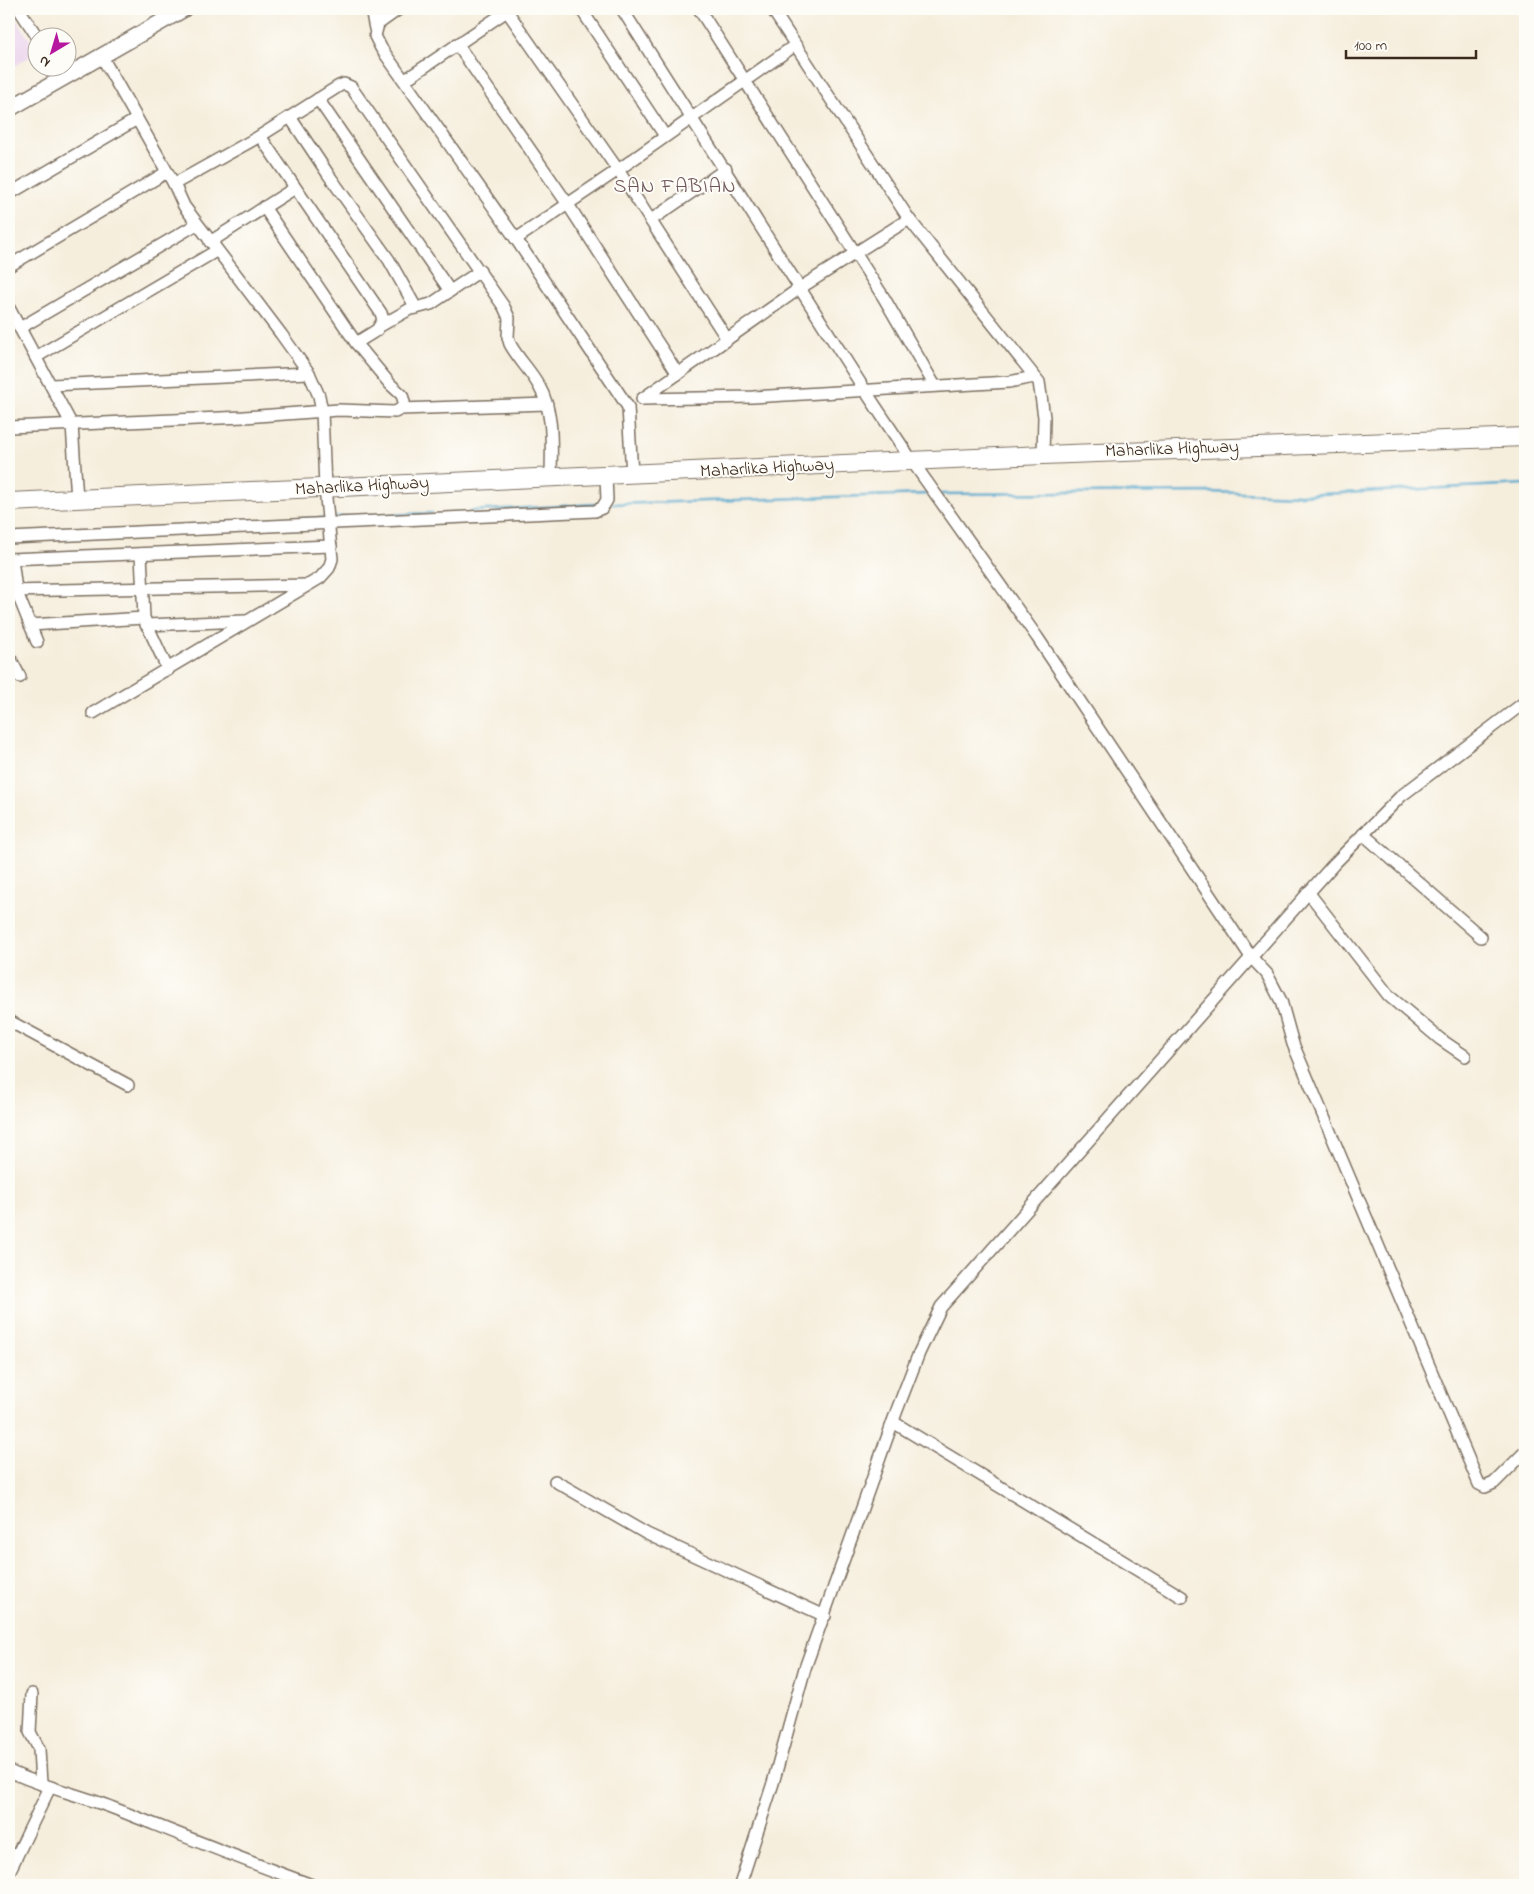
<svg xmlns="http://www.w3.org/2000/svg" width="1534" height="1894" font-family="'Indie Flower',sans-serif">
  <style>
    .built { fill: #ead1ec }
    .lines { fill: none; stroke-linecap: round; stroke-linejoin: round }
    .stream { stroke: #51a8ce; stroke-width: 2.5 }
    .minor-casing { stroke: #7c6f61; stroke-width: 14 }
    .major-casing { stroke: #7c6f61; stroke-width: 18 }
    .highway-casing { stroke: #7c6f61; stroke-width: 20 }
    .minor { stroke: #fff; stroke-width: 11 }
    .major { stroke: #fff; stroke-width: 15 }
    .highway { stroke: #fff; stroke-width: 18 }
    .labels { text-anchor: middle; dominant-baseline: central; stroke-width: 4; stroke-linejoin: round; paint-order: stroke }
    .street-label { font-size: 18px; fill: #3b2a1e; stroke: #fdfcf7 }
    .quarter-label { font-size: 20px; letter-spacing: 1px; fill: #6f565a; stroke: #fdfcf7 }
  </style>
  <rect width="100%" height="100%" fill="#fdfcf7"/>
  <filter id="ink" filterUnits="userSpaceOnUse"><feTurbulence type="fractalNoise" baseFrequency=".02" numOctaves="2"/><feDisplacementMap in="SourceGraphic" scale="10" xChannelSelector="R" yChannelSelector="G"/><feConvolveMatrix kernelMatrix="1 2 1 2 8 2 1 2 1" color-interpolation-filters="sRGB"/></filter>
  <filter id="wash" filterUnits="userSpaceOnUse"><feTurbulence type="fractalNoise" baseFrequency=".0096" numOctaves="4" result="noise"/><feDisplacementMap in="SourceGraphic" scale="20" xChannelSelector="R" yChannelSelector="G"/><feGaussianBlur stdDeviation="1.12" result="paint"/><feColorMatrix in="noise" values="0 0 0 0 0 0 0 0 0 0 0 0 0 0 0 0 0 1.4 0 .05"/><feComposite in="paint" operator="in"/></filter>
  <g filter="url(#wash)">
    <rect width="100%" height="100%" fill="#f6eedd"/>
    <!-- built -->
    <path class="built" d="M9,9L38,52L9,69Z"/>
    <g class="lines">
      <!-- stream -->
      <g class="stream">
        <path d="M941,494L1210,492L1301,495L1525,484"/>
        <path d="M612,504L928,494"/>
        <path d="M470,511L599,504"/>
        <path d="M336,517L432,513"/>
        <path d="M272,520L323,518"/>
      </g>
    </g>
  </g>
  <g filter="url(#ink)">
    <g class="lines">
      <!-- minor casing -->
      <g class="minor-casing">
        <g id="minor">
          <path d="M19,9L38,38"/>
          <path d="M371,9L375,29"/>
          <path d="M399,9L378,24L375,36L381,48L516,239L628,407L632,475"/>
          <path d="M581,9L665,136"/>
          <path d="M622,9L864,389L912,461L1037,637L1251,957L1267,974L1281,1001L1293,1044L1479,1484L1485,1487L1494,1483L1525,1452"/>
          <path d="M699,9L884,298L935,386"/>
          <path d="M772,9L909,219L1039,382L1044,417L1043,455"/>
          <path d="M507,11L618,170L727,339"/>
          <path d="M457,44L567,203L678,374"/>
          <path d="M59,68L65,77"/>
          <path d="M405,80L510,9"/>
          <path d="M318,99L450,291"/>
          <path d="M290,117L328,174L389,260L416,308L431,304L480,271"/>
          <path d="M260,136L381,313L383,320L377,330L356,343L264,207"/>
          <path d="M174,184L260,136L339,86L344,84L351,87L504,307L509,318L508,337L510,344C518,359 531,371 539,386C555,414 551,448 551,479"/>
          <path d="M9,194L137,119"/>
          <path d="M651,220L726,169"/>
          <path d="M516,239L618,170L794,46"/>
          <path d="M210,242L295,188"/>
          <path d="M9,266L167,172"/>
          <path d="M9,308L72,425L77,499"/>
          <path d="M382,325L410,309L416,308"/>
          <path d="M20,328L197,224"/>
          <path d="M36,357L216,251"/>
          <path d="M51,385L309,373"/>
          <path d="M642,399L800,288L909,219"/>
          <path d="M643,399L753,397L1009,382L1034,377"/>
          <path d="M401,409L547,404"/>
          <path d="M9,427L244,417L339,410L395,412L401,409L404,402L402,395L390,384L356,343"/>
          <path d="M9,538L595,511L602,508L607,500L606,476"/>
          <path d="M141,554L144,618L168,670"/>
          <path d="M9,559L331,546"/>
          <path d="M12,559L16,590L37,642"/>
          <path d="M9,591L307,585"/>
          <path d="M30,625L144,618"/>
          <path d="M146,625L245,621"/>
          <path d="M9,656L20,677"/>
          <path d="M93,713L320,578L329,568L332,559L325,488L322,411L319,396L309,373L281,334L184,206L174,184L102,57"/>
          <path d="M1363,834L1481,937"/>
          <path d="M1308,892L1389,996L1440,1039L1465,1056"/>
          <path d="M9,1021L128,1085"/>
          <path d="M893,1422L1182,1597"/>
          <path d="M555,1481L647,1534L825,1616"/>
          <path d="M32,1694L30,1732L39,1749L41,1784"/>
          <path d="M9,1771C42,1787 78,1794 113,1808C179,1834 245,1861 312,1885"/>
          <path d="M9,1872L50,1787"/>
          <path d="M740,1885L773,1783L805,1668L897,1410L919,1353L941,1307L1334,864L1401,796L1525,702"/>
        </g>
      </g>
      <!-- major casing -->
      <g class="major-casing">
        <path id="major" d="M9,109L184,9"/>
      </g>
      <!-- highway casing -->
      <g class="highway-casing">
        <path id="highway" d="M9,502L1043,455L1525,437"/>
      </g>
      <!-- minor -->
      <use href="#minor" class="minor"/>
      <!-- major -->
      <use href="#major" class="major"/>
      <!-- highway -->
      <use href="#highway" class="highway"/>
    </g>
  </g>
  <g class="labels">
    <!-- street labels -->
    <g class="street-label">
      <text transform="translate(1172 450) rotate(-2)">Maharlika Highway</text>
      <text transform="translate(767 469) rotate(-3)">Maharlika Highway</text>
      <text transform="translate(362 487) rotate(-3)">Maharlika Highway</text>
    </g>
    <!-- quarter labels -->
    <g class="quarter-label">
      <text x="675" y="187">SAN FABIAN</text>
    </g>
  </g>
  <!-- margin -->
  <rect width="1534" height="1894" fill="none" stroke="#fdfcf7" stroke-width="30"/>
  <!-- north arrow -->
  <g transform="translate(52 52) rotate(218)"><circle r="24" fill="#fdfcf7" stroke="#afa8a0"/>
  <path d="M0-4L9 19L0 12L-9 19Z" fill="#b5179e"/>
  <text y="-8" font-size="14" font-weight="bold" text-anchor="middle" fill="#3b2a1e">N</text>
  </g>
  <!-- scale -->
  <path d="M1346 50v8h130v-8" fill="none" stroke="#3b2a1e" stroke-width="2.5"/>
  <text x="1354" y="50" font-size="15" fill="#3b2a1e" stroke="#fdfcf7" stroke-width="4" paint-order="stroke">100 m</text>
</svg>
